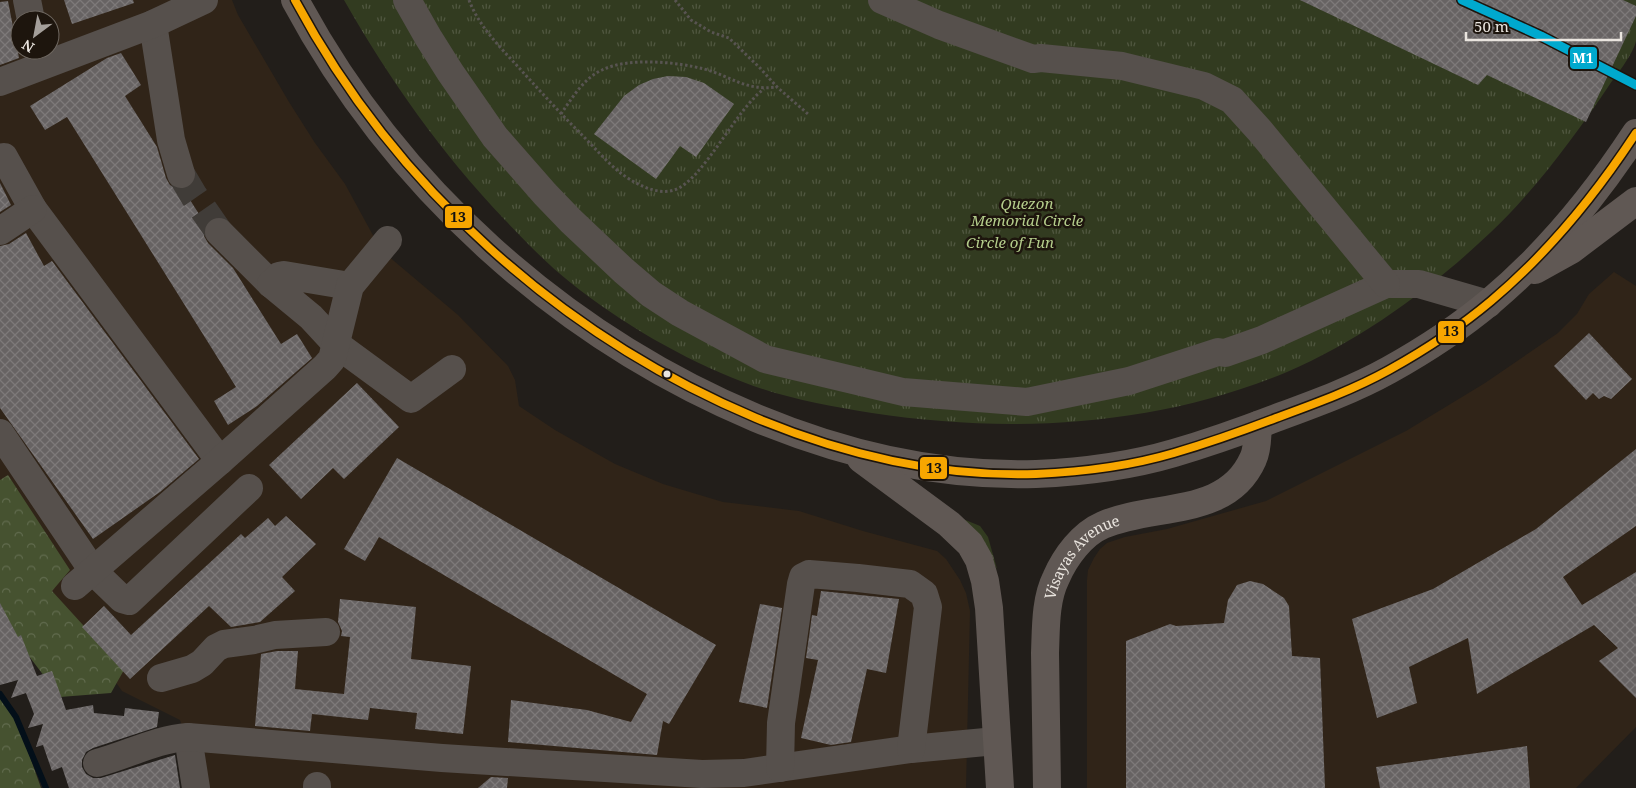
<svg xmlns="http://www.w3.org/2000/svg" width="1636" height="788" font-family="'Noto Serif',serif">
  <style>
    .built { fill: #302418; fill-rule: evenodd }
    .grass { fill: url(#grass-tufts) }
    .forest { fill: url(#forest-crowns) }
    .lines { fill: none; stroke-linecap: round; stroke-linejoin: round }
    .stream { stroke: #030f19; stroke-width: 6 }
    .building { fill: url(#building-cross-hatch) }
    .minor-tunnel { stroke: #403c38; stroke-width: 28; stroke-dasharray: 28 14; stroke-linecap: butt }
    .path { stroke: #585451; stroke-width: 3; stroke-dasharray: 2.5 2.5; stroke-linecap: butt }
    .minor { stroke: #56504c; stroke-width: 28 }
    .major { stroke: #605854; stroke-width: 28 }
    .bus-1-casing { stroke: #1d150d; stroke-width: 11 }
    .bus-1 { stroke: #f7a600; stroke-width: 8 }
    .metro-1-casing { stroke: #1d150d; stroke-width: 12 }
    .metro-1 { stroke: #00a9ce; stroke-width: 9 }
    .bus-dot { fill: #eae5df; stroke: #1d150d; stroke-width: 2 }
    .labels { text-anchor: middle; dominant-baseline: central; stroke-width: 5; stroke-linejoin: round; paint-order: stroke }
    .park-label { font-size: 15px; font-style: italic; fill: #b4cd8b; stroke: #1d150d }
    .street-label { font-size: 15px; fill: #eae5df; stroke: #1d150d }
    .line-badge { stroke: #1d150d; stroke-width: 2 }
    .badge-label { font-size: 14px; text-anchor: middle; font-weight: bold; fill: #fff }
    .pale-badge-label { font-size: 14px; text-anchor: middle; font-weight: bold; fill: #111 }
  </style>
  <defs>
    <pattern id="grass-tufts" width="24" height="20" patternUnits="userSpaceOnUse" patternTransform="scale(1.25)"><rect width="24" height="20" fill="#323b20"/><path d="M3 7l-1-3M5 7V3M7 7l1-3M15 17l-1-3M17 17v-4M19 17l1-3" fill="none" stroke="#505740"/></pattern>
    <pattern id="forest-crowns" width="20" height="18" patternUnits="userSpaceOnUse" patternTransform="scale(1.25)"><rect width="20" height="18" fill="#465230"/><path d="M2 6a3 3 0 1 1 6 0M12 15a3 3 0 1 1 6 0" fill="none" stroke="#616b4e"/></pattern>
    <pattern id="building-cross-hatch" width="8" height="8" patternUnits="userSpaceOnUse" patternTransform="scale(1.25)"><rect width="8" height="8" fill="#676363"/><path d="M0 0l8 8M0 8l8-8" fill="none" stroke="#7d7979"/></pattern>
  </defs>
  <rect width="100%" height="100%" fill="#221e1a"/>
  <!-- built -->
  <g class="built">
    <path d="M0,0H232L238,15L289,102L315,143L345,184L381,250L458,315L508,366L515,380L519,406L555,430L615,464L663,484L723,502L799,511L863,531L937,551L946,559L960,580L966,593L970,611L966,788H202L180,720L122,691L0,518ZM20,20H50V50H20Z"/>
    <path d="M1614,272L1636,286V727L1576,788H1087V580L1088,570L1094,558L1100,549L1107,543L1125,537L1167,529L1266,501L1406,431L1485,383L1558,333L1577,314L1589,294Z"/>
  </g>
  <!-- grass -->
  <g class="grass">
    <path d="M344,0H1636C1636,13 1636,29 1636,41C1633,54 1618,73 1610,84C1575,136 1537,188 1491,232C1431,289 1363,339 1287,372C1155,427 1011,434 872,413C828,406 784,398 743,382C683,359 621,323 571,283C547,264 526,242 505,220C442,154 389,79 344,0Z"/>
    <path d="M963,519L980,526L988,537L997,569L979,539Z"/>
  </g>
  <!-- forest -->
  <g class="forest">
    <path d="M8,475L70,570L52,591L124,670L111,693L60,697L0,618V480Z"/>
    <path d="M0,694L16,717L41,788H0Z"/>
  </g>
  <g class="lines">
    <!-- stream -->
    <path class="stream" d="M0,694L16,717L46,788"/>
  </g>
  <!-- building -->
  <g class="building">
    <path d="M64,0H133L134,3L72,24Z"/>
    <path d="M1300,0H1623L1636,6V16L1586,122L1487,75L1478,85Z"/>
    <path d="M8,1L19,58L0,65V2Z"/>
    <path d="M121,53L141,85L125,96L157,147L166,178L170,185L177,189H183L206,225L204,236L208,243L233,268L281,344L297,334L312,358L257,406L228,425L214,401L236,387L67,117L45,130L30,106L107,58Z"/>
    <path d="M668,76L686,77L704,83L734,104L696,157L680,146L656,179L594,134L624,96L639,85L653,79Z"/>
    <path d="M0,183L11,205L0,212Z"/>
    <path d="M26,233L44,266L52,261L199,459L160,492L93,539L0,408V246L9,244Z"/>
    <path d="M1589,333L1632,379L1611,399L1604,396L1599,399L1593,393L1586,400L1554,366Z"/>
    <path d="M357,383L399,427L344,479L333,468L301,499L269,465Z"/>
    <path d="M1636,449V526L1563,577L1582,605L1636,572V698L1599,661L1618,648L1594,625L1477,694L1468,638L1409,667L1417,703L1377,718L1352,619L1433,589L1536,529Z"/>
    <path d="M397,458L716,645L669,724L663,721L657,755L508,742L511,700L587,710L631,722L647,694L379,537L365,561L344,549Z"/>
    <path d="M286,516L316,544L282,577L295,591L260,622L231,627L209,606L130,679L82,627L104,606L131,635L241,534L245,538L268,518L275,526Z"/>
    <path d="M1250,581L1263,584L1284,598L1289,606L1292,656L1320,658L1325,788H1126V641L1170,624L1176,626L1224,623L1228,600L1237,585Z"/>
    <path d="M821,591L899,599L886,673L867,669L851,742L831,745L801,738L818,660L806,658L812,615L817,616Z"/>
    <path d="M340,599L416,607L411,659L471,666L463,734L415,729L417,713L370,708L368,720L312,714L310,731L255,726L261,654L277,651H298L295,689L344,694L350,637L341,636L342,631L338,622Z"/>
    <path d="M0,603L18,637L21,635L37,676L52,671L66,710L93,705L94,713L124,716L125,708L159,712L157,727L93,748L86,752L82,760V767L86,774L93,778H101L175,755L180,788H69L62,767L52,771L43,745L36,747L43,724L28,728L34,714L26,693L11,698L18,680L0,685Z"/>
    <path d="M760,604L782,608L767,708L739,702Z"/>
    <path d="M1527,746L1530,788H1380L1376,767Z"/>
    <path d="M491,777L508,778L507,788H478Z"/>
  </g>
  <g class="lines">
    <!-- minor-tunnel -->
    <path class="minor-tunnel" d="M181,174L194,196L219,232"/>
    <!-- path -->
    <g class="path">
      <path d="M469,0C479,27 502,49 521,70C540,91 560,113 580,133C593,146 605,160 618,171C632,182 655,196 674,190C702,182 736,109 764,89"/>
      <path d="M675,0L691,20L711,32L729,38L760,68L777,87L808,114"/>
      <path d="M561,114C572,98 584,78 602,70C629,57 677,62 704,69C733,77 745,91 777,87"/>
    </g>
    <!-- minor -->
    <g class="minor">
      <path d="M27,0L31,20"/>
      <path d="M407,0L428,37L450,72L495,137L545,194L571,221L624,271L651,294L680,313L765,359L903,392L1027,402L1129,381L1218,352L1225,353L1262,340L1386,284H1419L1488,304"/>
      <path d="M882,0L939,25L1033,59L1041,58L1122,66L1204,86L1232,100L1260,131L1386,284"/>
      <path d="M153,24L171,140L181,174"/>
      <path d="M0,82L153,24L204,0"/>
      <path d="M0,159L4,157L33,209L220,461"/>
      <path d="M0,231L33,209"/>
      <path d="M219,232L271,284"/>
      <path d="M350,286L284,275L279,276L271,284L311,317L336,344L411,399L452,369"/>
      <path d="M0,433L93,571L122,599L129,601L249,488"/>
      <path d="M75,586L220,461L325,367L332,359L350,286L388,240"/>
      <path d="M161,678L192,669L202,663L216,648L224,644L254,640L275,635L326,632"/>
      <path d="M188,737L196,788"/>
      <path d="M97,763C128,755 156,739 188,737L442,758L702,774L744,773L911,749L996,741"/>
      <path d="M780,768L781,723L801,584L803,577L809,574L858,578L910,584L924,594L928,607L911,749"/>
      <path d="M317,788V786"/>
    </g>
    <!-- major -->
    <g class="major">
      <path d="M295,0C395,187 561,336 756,418C845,455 939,477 1036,474C1082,472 1130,466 1174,453C1208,443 1242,431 1276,418C1314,404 1353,390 1389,370C1425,350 1460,327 1491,301C1547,254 1596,194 1636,133"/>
      <path d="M1535,270L1571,250L1636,201"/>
      <path d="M861,459L949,524L970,544L979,560L985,581L989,608L1000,788"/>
      <path id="s1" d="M1047,788L1045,653C1046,629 1045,600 1056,578C1065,557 1082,534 1103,525C1154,503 1227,518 1253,459C1258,449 1257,435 1258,425"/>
    </g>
    <!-- bus-1 casing -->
    <g class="bus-1-casing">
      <path id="bus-1" d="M295,0C395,187 561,336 756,418C845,455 939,477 1036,474C1082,472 1130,466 1174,453C1208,443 1242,431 1276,418C1314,404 1353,390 1389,370C1425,350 1460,327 1491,301C1547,254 1596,194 1636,133"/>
    </g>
    <!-- bus-1 -->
    <use href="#bus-1" class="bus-1"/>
    <!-- metro-1 casing -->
    <g class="metro-1-casing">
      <path id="metro-1" d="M1462,0L1541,36L1636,85"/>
    </g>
    <!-- metro-1 -->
    <use href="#metro-1" class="metro-1"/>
  </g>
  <!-- markers -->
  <circle class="bus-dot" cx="667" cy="374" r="4.5"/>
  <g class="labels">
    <!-- park labels -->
    <g class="park-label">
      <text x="1027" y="203">Quezon<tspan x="1027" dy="17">Memorial Circle</tspan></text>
      <text x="1010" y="242">Circle of Fun</text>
    </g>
    <!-- street labels -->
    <g class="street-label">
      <text stroke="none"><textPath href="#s1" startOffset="245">Visayas Avenue</textPath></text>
    </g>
  </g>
  <g class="line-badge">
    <rect x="1569" y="46" width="29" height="24" rx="5" fill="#00a9ce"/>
    <rect x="444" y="205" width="29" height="24" rx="5" fill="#f7a600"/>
    <rect x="1437" y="320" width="28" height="24" rx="5" fill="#f7a600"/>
    <rect x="919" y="456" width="29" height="24" rx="5" fill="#f7a600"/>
  </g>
  <g class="badge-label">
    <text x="1583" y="63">M1</text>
  </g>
  <g class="pale-badge-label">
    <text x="458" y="222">13</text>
    <text x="1451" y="336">13</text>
    <text x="934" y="473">13</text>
  </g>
  <!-- north arrow -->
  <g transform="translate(35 35) rotate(212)"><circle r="24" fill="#1d150d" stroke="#6f6861"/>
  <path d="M0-4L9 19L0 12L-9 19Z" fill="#a49f9a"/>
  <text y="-8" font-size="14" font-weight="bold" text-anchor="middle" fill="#eae5df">N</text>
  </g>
  <!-- scale -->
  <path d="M1466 32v8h155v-8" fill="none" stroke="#eae5df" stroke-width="2.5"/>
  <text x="1474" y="32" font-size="15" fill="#eae5df" stroke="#1d150d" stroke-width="4" paint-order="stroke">50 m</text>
</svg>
